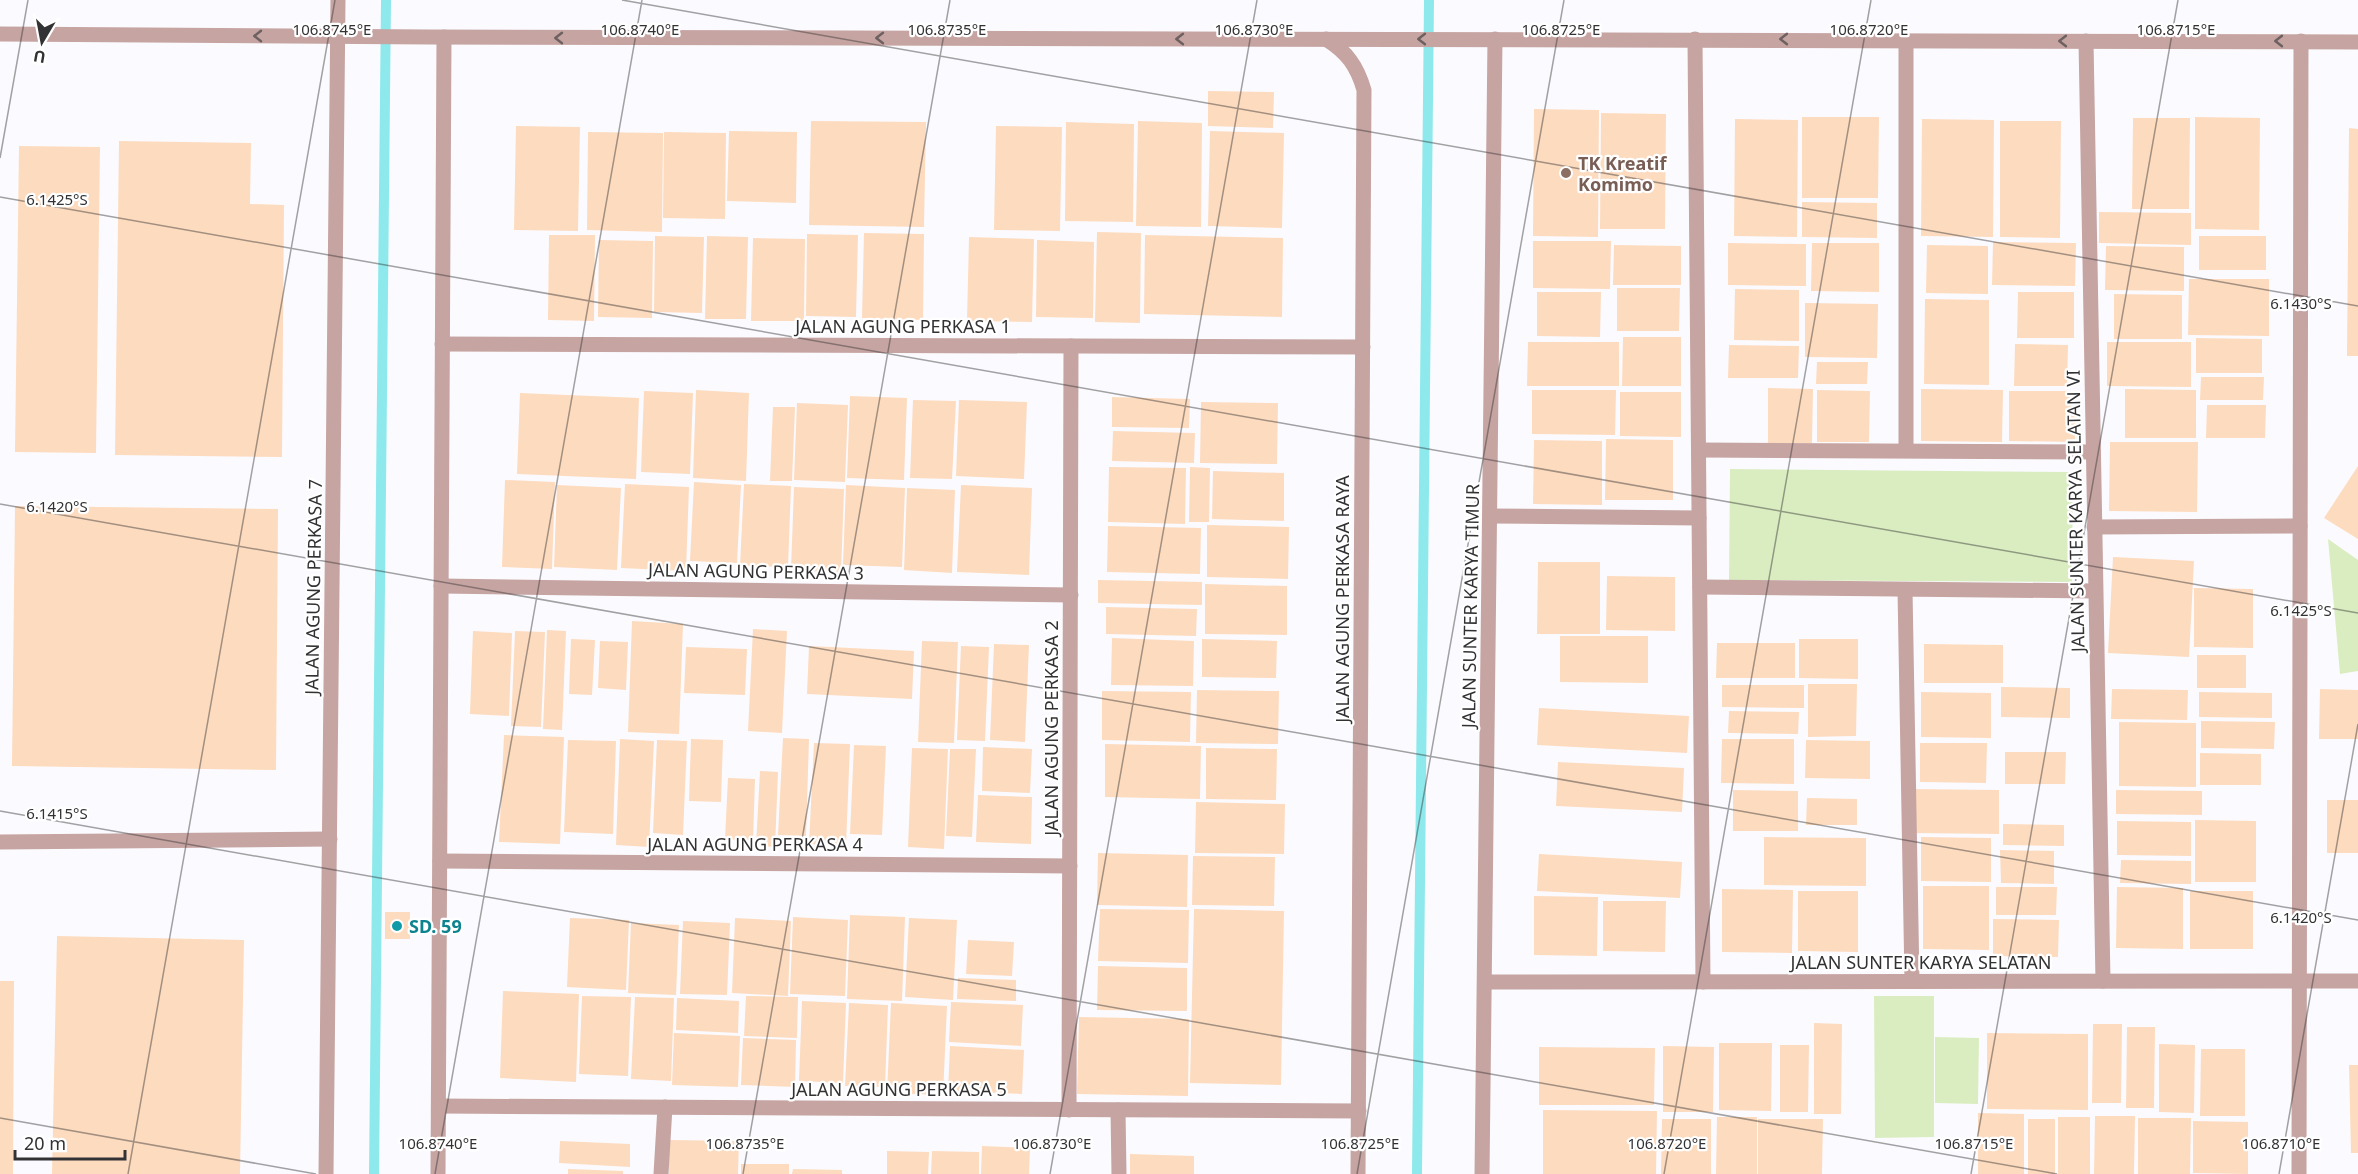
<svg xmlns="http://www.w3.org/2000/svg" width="2358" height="1174" font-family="'Noto Sans',sans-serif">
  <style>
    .green { fill: #daedc1 }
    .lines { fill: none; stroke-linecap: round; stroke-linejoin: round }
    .stream { stroke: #8de9ec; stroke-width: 10 }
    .building { fill: #fddbbf }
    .service { stroke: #c6a4a2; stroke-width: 15 }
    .minor { stroke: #c6a4a2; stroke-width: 15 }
    .tertiary { stroke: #c6a4a2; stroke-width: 15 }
    .oneway { stroke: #6d6060 }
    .ticks { fill: none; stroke: #323234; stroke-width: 1.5; stroke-opacity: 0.45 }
    .education-dot { fill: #8d6e63; stroke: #fff; stroke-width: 2 }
    .culture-dot { fill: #0f9aa8; stroke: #fff; stroke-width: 2 }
    .labels { text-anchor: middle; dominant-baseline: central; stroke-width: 4.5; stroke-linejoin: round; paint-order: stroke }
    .education-label { font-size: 18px; font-weight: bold; fill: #785e54; stroke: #fff; text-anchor: start }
    .street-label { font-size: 18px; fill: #323234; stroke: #fff }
    .culture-label { font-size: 18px; font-weight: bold; fill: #0d838f; stroke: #fff; text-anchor: start }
    .ticks-label { font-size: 15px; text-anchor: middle; fill: #323234; stroke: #fff; stroke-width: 4.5; stroke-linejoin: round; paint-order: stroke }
  </style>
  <rect width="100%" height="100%" fill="#fbfbff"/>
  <!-- green -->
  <g class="green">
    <path d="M1730,469L2073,472L2072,582L1729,580Z"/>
    <path d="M2328,539L2358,560V671L2340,674Z"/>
    <path d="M1874,996H1934V1137L1875,1138Z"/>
    <path d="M1935,1037L1979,1038L1978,1104L1935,1103Z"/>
  </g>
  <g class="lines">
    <!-- stream -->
    <g class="stream">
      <path d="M374,1174L386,0"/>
      <path d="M1417,1174L1429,0"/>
    </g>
  </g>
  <!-- building -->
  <g class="building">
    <path d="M1208,91L1274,92L1273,128L1208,126Z"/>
    <path d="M1534,109L1599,110L1598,237L1533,236Z"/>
    <path d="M1601,113L1666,114L1665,229H1600Z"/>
    <path d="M1802,117H1879L1878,198H1802Z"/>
    <path d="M2195,117L2260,118L2259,230L2195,229Z"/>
    <path d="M2133,118H2190L2189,209H2132Z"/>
    <path d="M1735,119L1798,120L1797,237L1734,236Z"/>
    <path d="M1922,119L1994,120L1993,237L1921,236Z"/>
    <path d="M811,121L926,122L924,227L809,225Z"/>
    <path d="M1138,121L1202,123L1201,227L1136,226Z"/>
    <path d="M2000,121H2061L2060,238L2000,237Z"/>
    <path d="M1066,122L1134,124L1133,222L1065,221Z"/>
    <path d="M516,126L580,127L578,231L514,230Z"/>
    <path d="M996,126L1062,127L1060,231L994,230Z"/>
    <path d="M2349,128L2358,129V356H2347Z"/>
    <path d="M729,131L797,132L796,203L727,201Z"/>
    <path d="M1210,131L1284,133L1282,228L1208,226Z"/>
    <path d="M588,132L663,133L662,232L587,230Z"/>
    <path d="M664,132L726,133L725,219L663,218Z"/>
    <path d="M119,141L251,143L250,204L284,205L282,457L115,455Z"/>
    <path d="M19,146L100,147L96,453L15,452Z"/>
    <path d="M1802,202L1877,203V238L1802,237Z"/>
    <path d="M2099,212L2191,213V245L2099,243Z"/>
    <path d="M1097,232L1141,233L1140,323L1095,322Z"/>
    <path d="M864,233L924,234L923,320L862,318Z"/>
    <path d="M807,234L858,235L856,317L806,316Z"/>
    <path d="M549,235H595L594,321L548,320Z"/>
    <path d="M1145,235L1283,238L1282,317L1144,314Z"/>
    <path d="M655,236L704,237L702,313L654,312Z"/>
    <path d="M707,236L748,237L746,319H705Z"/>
    <rect x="2199" y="236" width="67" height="34"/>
    <path d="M969,237L1034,239L1032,322L967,321Z"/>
    <path d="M753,238L805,239L804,321H751Z"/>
    <path d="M599,240L653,241L652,318L598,317Z"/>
    <path d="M1037,240L1094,242L1093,318L1036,317Z"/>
    <path d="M1533,241H1611L1610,289L1533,288Z"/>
    <path d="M1993,242L2076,243L2075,286L1992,285Z"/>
    <path d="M1728,243L1806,244V286L1728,285Z"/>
    <path d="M1812,243H1879V292L1811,291Z"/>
    <path d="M1614,245L1681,246V285H1613Z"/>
    <path d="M1927,245L1988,246V294L1926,293Z"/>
    <path d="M2106,246L2184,247V291L2105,290Z"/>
    <path d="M2189,279H2269V336L2188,335Z"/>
    <path d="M1617,288H1680L1679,331H1617Z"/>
    <path d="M1735,289L1799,290V341L1734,340Z"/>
    <path d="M1537,292H1601L1600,337L1537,336Z"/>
    <path d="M2018,292H2074V338H2017Z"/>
    <path d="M2114,294L2182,295V339H2114Z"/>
    <path d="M1925,299L1989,300V385L1924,384Z"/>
    <path d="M1805,303L1878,304L1877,358L1805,357Z"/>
    <path d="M1623,337H1681V386H1622Z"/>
    <path d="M2196,338L2262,339V373H2196Z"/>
    <path d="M1528,342H1619V386H1527Z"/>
    <path d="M2107,342H2191V387L2107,386Z"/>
    <path d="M2015,344L2068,345L2067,386H2014Z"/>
    <path d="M1729,345L1799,346L1798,378H1728Z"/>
    <path d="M1817,362H1868L1867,384H1816Z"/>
    <path d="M2201,377H2264L2263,400H2200Z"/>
    <path d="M1768,388L1813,389L1812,443H1768Z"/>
    <path d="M1921,389L2003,390L2002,442L1921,441Z"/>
    <path d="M2125,389L2196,390V438H2125Z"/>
    <path d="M696,390L749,393L746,481L693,478Z"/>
    <path d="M1532,390H1616L1615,435L1532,434Z"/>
    <path d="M1817,390L1870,391L1869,442H1817Z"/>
    <path d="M644,391L693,393L690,474L641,472Z"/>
    <path d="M2009,391H2076L2075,442L2009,441Z"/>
    <path d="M1620,392H1681V437L1620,436Z"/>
    <path d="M520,393L639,398L636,479L517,474Z"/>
    <path d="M850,396L907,398L904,480L847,478Z"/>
    <path d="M1112,397L1190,399L1189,428L1112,427Z"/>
    <path d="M913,400L956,401L952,479L910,478Z"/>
    <path d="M959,400L1027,402L1024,479L956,476Z"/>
    <path d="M1201,402L1278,403L1277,464L1200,463Z"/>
    <path d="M797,403L848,405L845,482L794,480Z"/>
    <path d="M2207,405H2266L2265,438H2206Z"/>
    <path d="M773,407H795L792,481H770Z"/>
    <path d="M1113,431L1195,433L1194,463L1112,461Z"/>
    <path d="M1606,439L1673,440V500H1605Z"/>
    <path d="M1534,440L1602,441V505L1533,504Z"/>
    <path d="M2110,442H2198L2197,512L2109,511Z"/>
    <path d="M2358,466V539L2324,518Z"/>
    <path d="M1109,467L1186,468L1185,524L1108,522Z"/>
    <path d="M1190,467L1210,468L1209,522H1189Z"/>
    <path d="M1213,471L1284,473V521L1212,519Z"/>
    <path d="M505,480L555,482L552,569L502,567Z"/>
    <path d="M694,482L741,485L737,563L690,561Z"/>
    <path d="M625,484L689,487L686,571L621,568Z"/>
    <path d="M744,484L791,486L788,567L740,566Z"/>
    <path d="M557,485L621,488L617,570L554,567Z"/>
    <path d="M846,485L905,488L902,567L843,565Z"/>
    <path d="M961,485L1032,488L1029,575L957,572Z"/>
    <path d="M794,487L844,489L841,573L791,570Z"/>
    <path d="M907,488L955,490L952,573L904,570Z"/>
    <path d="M15,506L278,509L276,770L12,766Z"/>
    <path d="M1207,525L1289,527L1288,579L1207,577Z"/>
    <path d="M1108,526L1201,528L1200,574L1107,572Z"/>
    <path d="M2113,557L2194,561L2189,657L2108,653Z"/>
    <path d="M1538,562H1600V634H1537Z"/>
    <path d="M1607,576L1675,577V631L1606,630Z"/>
    <path d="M1098,580L1202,582V605L1098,603Z"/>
    <path d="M1205,584L1287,586V635L1205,634Z"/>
    <path d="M2194,588L2253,589V648L2194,647Z"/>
    <path d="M1106,607L1197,609L1196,636L1106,634Z"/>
    <path d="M632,621L683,624L679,734L628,732Z"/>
    <path d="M753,629L787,631L782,733L748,731Z"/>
    <path d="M547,630L566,631L562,730L543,729Z"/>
    <path d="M473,631L512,633L509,716L470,714Z"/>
    <path d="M515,631L545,632L541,727L511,726Z"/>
    <path d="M1560,636H1648V683L1560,682Z"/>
    <path d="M1112,638L1194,641L1193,686L1111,685Z"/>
    <path d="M571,639L595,640L592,695L569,694Z"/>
    <path d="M1202,639L1277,641L1276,678L1202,677Z"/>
    <path d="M1799,639H1858V679L1799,678Z"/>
    <path d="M600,641L628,642L626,690L598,688Z"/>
    <path d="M922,641L958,642L954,743L918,742Z"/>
    <path d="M1717,643H1795V678H1716Z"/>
    <path d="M994,644L1029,645L1025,742L990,740Z"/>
    <path d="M1924,644L2003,645V683H1924Z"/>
    <path d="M809,646L914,651L912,699L807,694Z"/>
    <path d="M961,646L989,647L985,741L957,740Z"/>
    <path d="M686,647L747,649L745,695L684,693Z"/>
    <rect x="2197" y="655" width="49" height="33"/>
    <path d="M1808,684H1857L1856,736L1808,737Z"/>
    <path d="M1722,685H1804V708L1722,707Z"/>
    <path d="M2001,687L2070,688V718L2001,717Z"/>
    <path d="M2112,689L2188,690L2187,720L2111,719Z"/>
    <path d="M2320,689L2358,690V739H2319Z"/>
    <path d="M1197,690L1279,691L1278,744L1196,743Z"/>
    <path d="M1102,691L1191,692L1190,742L1102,740Z"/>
    <path d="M1921,692L1991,693V738L1921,737Z"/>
    <path d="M2199,692L2272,693V718L2199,717Z"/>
    <path d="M1539,708L1689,716L1687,753L1537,745Z"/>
    <path d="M1729,711L1799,712L1798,734L1728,733Z"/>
    <path d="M2201,721L2275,722L2274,749L2201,748Z"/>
    <path d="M2119,722L2196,723V787L2119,786Z"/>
    <path d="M504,735L564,737L560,844L499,842Z"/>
    <path d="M783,738L809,739L806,836L778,835Z"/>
    <path d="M620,739L654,741L649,847L616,845Z"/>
    <path d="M691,739L723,740L721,802L689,801Z"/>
    <path d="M1722,739H1794V784L1721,783Z"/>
    <path d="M568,740L616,741L613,834L564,832Z"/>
    <path d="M657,740L687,741L683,835L653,833Z"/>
    <path d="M1806,740L1870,741V779L1805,778Z"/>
    <path d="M814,743L850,744L846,846L809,844Z"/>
    <path d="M1920,743H1987L1986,783L1920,782Z"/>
    <path d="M1105,744L1201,746L1200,799L1105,797Z"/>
    <path d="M854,745L886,746L882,835L850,834Z"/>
    <path d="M983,747L1032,749L1030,793L982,791Z"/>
    <path d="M912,748L948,749L944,849L908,847Z"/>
    <path d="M1206,748L1277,749L1276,800L1206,799Z"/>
    <path d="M950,749H976L972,837L946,836Z"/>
    <path d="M2005,752H2066L2065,784H2005Z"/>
    <path d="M2200,753L2261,754V785H2200Z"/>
    <path d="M1558,762L1684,768L1682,812L1556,806Z"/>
    <path d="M760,771L778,772L775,847L756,846Z"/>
    <path d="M728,778L755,779L753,841L725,839Z"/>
    <path d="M1910,789L1999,790V834L1910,833Z"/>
    <path d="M1733,790L1798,791V831H1733Z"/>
    <path d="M2116,790L2202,791V815L2116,814Z"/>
    <path d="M978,795L1032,797L1031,844L976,842Z"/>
    <path d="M1807,798L1857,799V825H1806Z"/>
    <rect x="2327" y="800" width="31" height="53"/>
    <path d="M1196,802L1285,804L1284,854L1195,853Z"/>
    <path d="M2195,820L2256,821V882H2195Z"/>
    <path d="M2117,821L2191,822V856L2117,855Z"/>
    <path d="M2003,824L2064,825V846L2003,845Z"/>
    <path d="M1764,837L1866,838V886L1764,885Z"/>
    <path d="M1921,837L1991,838V882L1921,881Z"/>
    <path d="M2000,850L2054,851V884L2001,883Z"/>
    <path d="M1098,853L1188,855L1187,907L1097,905Z"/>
    <path d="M1539,854L1682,862L1680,898L1537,891Z"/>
    <path d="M1193,856L1275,857L1274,906L1192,905Z"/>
    <path d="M2121,860L2191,861V884L2120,883Z"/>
    <path d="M1923,886H1989V950L1923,949Z"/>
    <path d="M1996,887H2057L2056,915H1996Z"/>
    <path d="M2117,887L2183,888V949L2116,948Z"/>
    <path d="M1722,889L1793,890L1792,953L1722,952Z"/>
    <path d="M1798,891H1858V952L1798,951Z"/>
    <rect x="2190" y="891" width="63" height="58"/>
    <path d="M1534,896L1598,897L1597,956L1534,955Z"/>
    <path d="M1603,901H1666L1665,952L1603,951Z"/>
    <path d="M1100,909L1189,910L1188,963L1098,961Z"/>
    <path d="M1194,909L1284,911L1281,1085L1190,1083Z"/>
    <rect x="385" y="912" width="25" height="27"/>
    <path d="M850,915L905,917L902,1001L847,999Z"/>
    <path d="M793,917L848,920L845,996L790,994Z"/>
    <path d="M570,918L629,920L626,990L567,987Z"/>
    <path d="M735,918L791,921L788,996L732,993Z"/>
    <path d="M909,918L957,920L953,1000L905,997Z"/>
    <path d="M1993,919L2059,920L2058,957L1993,956Z"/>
    <path d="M683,921L730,923L727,995L680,994Z"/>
    <path d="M631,923L679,925L676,995L628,993Z"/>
    <path d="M57,936L244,940L240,1174H52Z"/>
    <path d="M968,940L1014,942L1012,976L966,974Z"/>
    <path d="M1098,966L1187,968V1011L1097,1010Z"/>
    <path d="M958,978L1016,980V1001L957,999Z"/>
    <path d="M0,981H14L13,1174H0Z"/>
    <path d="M503,991L579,994L576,1082L500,1078Z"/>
    <path d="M582,996L631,997L628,1076L579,1074Z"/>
    <path d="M746,996L798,997L797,1038L744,1036Z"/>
    <path d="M635,997L674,998L671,1081L631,1079Z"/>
    <path d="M677,998L739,1001L738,1033L676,1030Z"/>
    <path d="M802,1001L846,1003L843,1083L799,1081Z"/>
    <path d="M951,1002L1023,1005L1021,1046L949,1042Z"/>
    <path d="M849,1003L888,1005L885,1087L845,1086Z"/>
    <path d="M891,1003L947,1006L943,1095L887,1093Z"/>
    <path d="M1079,1017L1189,1019L1188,1096L1077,1094Z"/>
    <path d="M1814,1023L1842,1024L1841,1114H1814Z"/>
    <path d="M2093,1024H2122L2121,1103H2092Z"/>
    <path d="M2127,1027H2155L2154,1108H2126Z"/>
    <path d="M674,1033L740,1036L738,1087L672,1085Z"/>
    <path d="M1987,1033L2088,1034V1110L1987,1109Z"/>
    <path d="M743,1038L796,1040L795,1087L741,1085Z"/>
    <path d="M1719,1043H1772L1771,1111L1719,1110Z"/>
    <path d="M2159,1044L2195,1045L2194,1113L2159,1112Z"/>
    <path d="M1780,1045H1809L1808,1112H1780Z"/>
    <path d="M950,1046L1024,1050L1022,1094L948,1091Z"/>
    <path d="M1663,1046L1714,1047L1713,1112H1663Z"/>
    <path d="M1539,1047L1655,1048L1654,1105H1539Z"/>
    <path d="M2201,1049H2245V1116H2200Z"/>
    <path d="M2349,1065H2358V1153H2351Z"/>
    <path d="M1543,1110L1657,1111L1656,1174H1543Z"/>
    <path d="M1978,1113L2024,1114V1174H1978Z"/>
    <path d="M2095,1116H2135L2134,1174H2094Z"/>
    <path d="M1717,1117H1757V1174H1716Z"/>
    <rect x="2058" y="1117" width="32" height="57"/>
    <path d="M2138,1118H2191L2190,1174H2138Z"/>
    <path d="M1662,1119H1711V1174H1661Z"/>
    <path d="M1758,1119H1823L1822,1174H1758Z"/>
    <rect x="2028" y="1119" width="27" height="55"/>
    <path d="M2193,1121L2248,1122V1174L2193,1173Z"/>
    <path d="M669,1140L739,1141L738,1174H669Z"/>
    <path d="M560,1141L630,1144V1167L559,1163Z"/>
    <path d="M982,1146L1030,1148L1029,1174H981Z"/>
    <path d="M887,1151L929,1152L928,1174H887Z"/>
    <path d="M932,1151L979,1152V1174H931Z"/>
    <path d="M1130,1154L1194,1156V1174H1130Z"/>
    <rect x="741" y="1164" width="48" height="10"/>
    <path d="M568,1169L623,1171V1174H568Z"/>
    <path d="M793,1169L842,1170V1174H792Z"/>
  </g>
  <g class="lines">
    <!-- service -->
    <path class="service" d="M0,842L330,839"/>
    <!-- minor -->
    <g class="minor">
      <path d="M1326,39C1347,52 1357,66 1364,90L1358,1174"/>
      <path d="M1695,39L1703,982"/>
      <path d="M1906,40V450"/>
      <path d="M2086,41L2103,981"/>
      <path d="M442,344L1363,347"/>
      <path d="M1699,450L2093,452"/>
      <path d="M1490,516L1699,518"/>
      <path d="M2094,527L2300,526"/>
      <path d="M441,586L1071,595"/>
      <path d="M1700,587L2095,591"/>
      <path d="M1905,590L1912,981"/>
      <path d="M440,861L1070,866"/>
      <path d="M1485,982L2358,981"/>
      <path d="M439,1106L1359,1111"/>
      <path d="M1069,1110L1071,346"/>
      <path d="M1118,1110L1119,1174"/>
      <path d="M326,1174L338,0"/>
      <path d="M438,1174L444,37"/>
      <path d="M661,1174L665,1107"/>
      <path d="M1482,1174L1495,39"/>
      <path d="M2299,1174L2301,41"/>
    </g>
    <!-- tertiary -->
    <path class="tertiary" d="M0,34L430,37L2358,42"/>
  </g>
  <!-- one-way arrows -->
  <defs><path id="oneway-chevron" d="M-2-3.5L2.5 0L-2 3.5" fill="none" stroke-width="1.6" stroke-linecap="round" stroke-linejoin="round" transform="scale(1.5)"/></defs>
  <g class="oneway">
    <use href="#oneway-chevron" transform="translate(258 36) rotate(-180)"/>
    <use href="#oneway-chevron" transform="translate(559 38) rotate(-180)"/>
    <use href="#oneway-chevron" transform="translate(880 38) rotate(-180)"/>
    <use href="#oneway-chevron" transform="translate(1180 39) rotate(-180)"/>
    <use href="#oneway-chevron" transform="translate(1422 39) rotate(-180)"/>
    <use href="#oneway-chevron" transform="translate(1784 39) rotate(-180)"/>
    <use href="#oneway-chevron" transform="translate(2063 41) rotate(-180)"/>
    <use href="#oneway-chevron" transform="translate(2279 41) rotate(-180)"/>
  </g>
  <!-- ticks -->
  <path class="ticks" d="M622,0L2358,306M0,158L28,0M0,197L2358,613M0,504L2358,920M0,811L2057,1174M0,1118L316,1174M128,1174L335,0M435,1174L642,0M743,1174L950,0M1050,1174L1257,0M1357,1174L1564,0M1664,1174L1871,0M1971,1174L2178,0M2279,1174L2358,724"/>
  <!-- markers -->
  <circle class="education-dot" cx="1566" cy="173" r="6"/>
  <circle class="culture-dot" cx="397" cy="926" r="6"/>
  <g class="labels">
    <!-- education labels -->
    <g class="education-label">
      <text x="1578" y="163">TK Kreatif<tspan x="1578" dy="21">Komimo</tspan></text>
    </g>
    <!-- street labels -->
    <g class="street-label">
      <text x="903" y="326">JALAN AGUNG PERKASA 1</text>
      <text transform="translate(2075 511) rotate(-91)">JALAN SUNTER KARYA SELATAN VI</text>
      <text transform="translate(756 571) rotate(1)">JALAN AGUNG PERKASA 3</text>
      <text transform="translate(313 587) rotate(-89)">JALAN AGUNG PERKASA 7</text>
      <text transform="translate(1342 599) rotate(-90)">JALAN AGUNG PERKASA RAYA</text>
      <text transform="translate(1470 606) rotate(-89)">JALAN SUNTER KARYA TIMUR</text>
      <text transform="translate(1051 728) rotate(-90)">JALAN AGUNG PERKASA 2</text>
      <text x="755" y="844">JALAN AGUNG PERKASA 4</text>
      <text x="1921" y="962">JALAN SUNTER KARYA SELATAN</text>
      <text x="899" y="1089">JALAN AGUNG PERKASA 5</text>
    </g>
    <!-- culture labels -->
    <g class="culture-label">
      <text x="409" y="926">SD. 59</text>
    </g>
  </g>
  <g class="ticks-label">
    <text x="332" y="35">106.8745°E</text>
    <text x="640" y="35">106.8740°E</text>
    <text x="947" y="35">106.8735°E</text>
    <text x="1254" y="35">106.8730°E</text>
    <text x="1561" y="35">106.8725°E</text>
    <text x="1869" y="35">106.8720°E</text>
    <text x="2176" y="35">106.8715°E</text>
    <text x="57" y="205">6.1425°S</text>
    <text x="2301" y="309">6.1430°S</text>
    <text x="57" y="512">6.1420°S</text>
    <text x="2301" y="616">6.1425°S</text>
    <text x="57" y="819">6.1415°S</text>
    <text x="2301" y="923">6.1420°S</text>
    <text x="438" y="1149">106.8740°E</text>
    <text x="745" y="1149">106.8735°E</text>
    <text x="1052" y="1149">106.8730°E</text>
    <text x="1360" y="1149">106.8725°E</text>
    <text x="1667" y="1149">106.8720°E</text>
    <text x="1974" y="1149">106.8715°E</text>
    <text x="2281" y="1149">106.8710°E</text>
  </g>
  <!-- north arrow -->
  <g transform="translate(42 42) rotate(190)" stroke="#ffffff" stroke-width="4.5" paint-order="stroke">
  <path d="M0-4.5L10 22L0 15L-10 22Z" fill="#323234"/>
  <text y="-9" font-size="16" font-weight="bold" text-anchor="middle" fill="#323234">U</text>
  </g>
  <!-- scale -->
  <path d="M15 1150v9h110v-9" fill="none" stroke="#323234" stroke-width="3"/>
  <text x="24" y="1150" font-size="18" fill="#323234" stroke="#ffffff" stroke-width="4.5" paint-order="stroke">20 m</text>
</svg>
